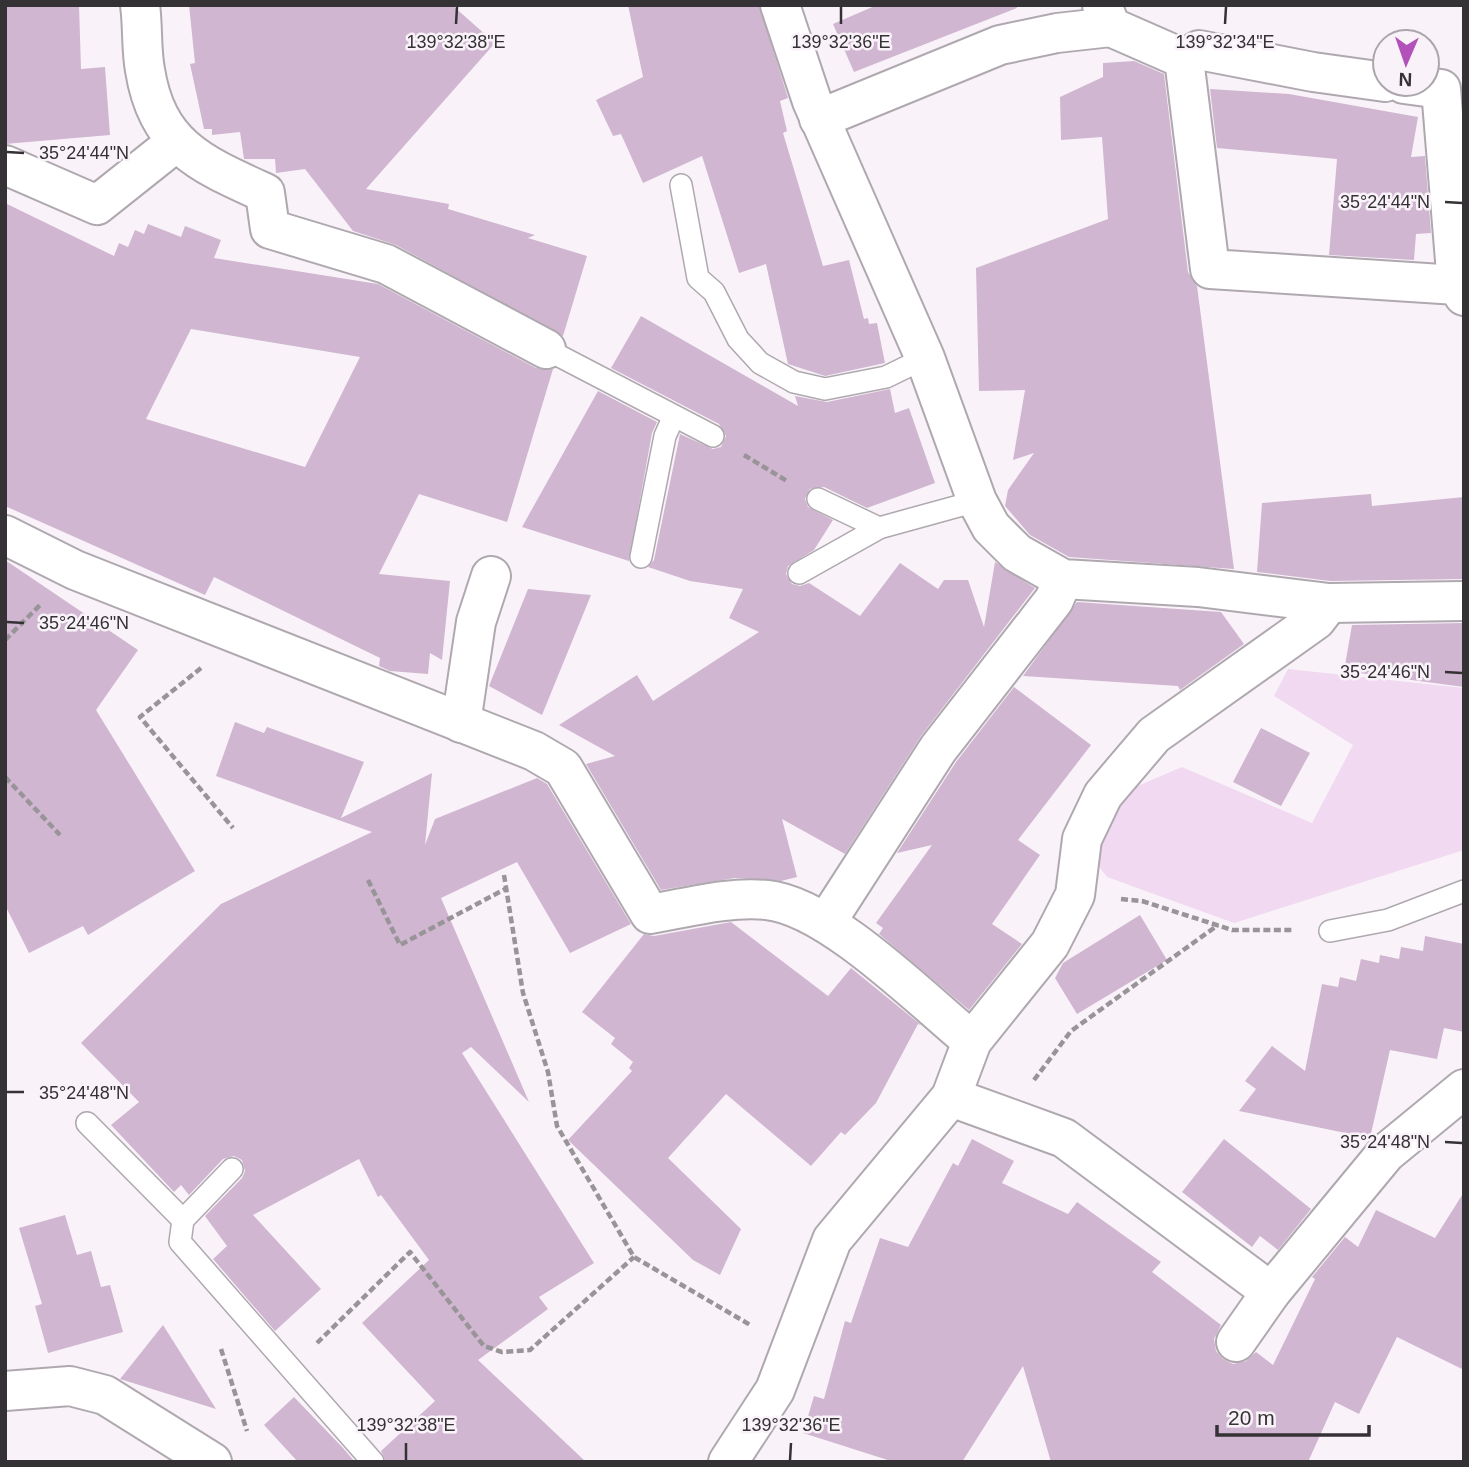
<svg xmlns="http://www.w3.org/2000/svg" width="1469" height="1467" font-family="Arial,sans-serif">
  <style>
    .green { fill: #f0d9f1 }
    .building { fill: #d0b6d1; fill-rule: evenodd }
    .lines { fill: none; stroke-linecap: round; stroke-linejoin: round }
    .service-casing { stroke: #afa9af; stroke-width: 24 }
    .minor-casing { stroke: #afa9af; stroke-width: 42 }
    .path { stroke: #989498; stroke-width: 4.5; stroke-dasharray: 7 3.5; stroke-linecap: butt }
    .service { stroke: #fff; stroke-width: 21 }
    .minor { stroke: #fff; stroke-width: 38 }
    .ticks { fill: none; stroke: #353235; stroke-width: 2.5 }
    .ticks-label { font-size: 18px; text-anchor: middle; fill: #353235; stroke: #f9f3f9; stroke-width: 5; stroke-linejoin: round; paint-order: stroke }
  </style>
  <rect width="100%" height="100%" fill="#f9f3f9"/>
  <!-- green -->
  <path class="green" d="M1288,669L1464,688V850L1234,923L1107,877L1090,855L1107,799L1182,767L1312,823L1353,745L1274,696Z"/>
  <!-- building -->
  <g class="building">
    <path d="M5,5H79L81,69L105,67L110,135L5,144Z"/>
    <path d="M189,5H452L495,43L366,189L449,204L448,209L535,235L528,238L587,256L563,336L396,245L353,231L305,169L276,173L275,159H244L240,132L212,135V129H204L190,64L195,63Z"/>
    <path d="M628,5H759L788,98L780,101L787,131L783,133L823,266L849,260L864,319L868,318L869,324L877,323L885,363L825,376L788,364L766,264L739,273L702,156L643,183L621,134L613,136L596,100L643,77Z"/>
    <path d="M877,5H1016L1017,8L854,72L833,24Z"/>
    <path d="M1134,61L1164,74L1188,272L1197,286L1234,569L1069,557L1030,535L1005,506L1008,490L1034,453L1013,460L1025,390L979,391L976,268L1108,219L1102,137L1061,140L1060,97L1103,77V63Z"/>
    <path d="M1210,89L1289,94L1418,117L1411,157L1425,156L1431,233L1416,234L1414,260L1329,255L1337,159L1217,148Z"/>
    <path d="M5,203L114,256L119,243L128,247L135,230L144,234L148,224L181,237L185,226L221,240L214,258L378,284L536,368L553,369L507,522L419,494L379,574L450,581L442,660L430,653L428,674L390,671L379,666L380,658L214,577L205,595L5,506ZM191,329L360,357L305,467L146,419Z"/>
    <path d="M641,316L798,406L795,396L827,402L890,389L895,413L909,408L935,483L867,508L824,487L810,489L805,499L808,507L833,520L814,550L788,566L786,574L792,584L800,586L809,583L860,616L900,563L938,589L944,580H968L984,627L995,562L1035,588L921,736L845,854L782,819L797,877L781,881L735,878L661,890L586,764L615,756L559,725L637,675L653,701L759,632L729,618L743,589L690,581L648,567L654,560L680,434L713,449L721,447L726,436L719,424L611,368Z"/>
    <path d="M598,391L657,422L652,433L629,561L522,527Z"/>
    <path d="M1371,494L1372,506L1464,497V579L1330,581L1257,572L1262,503Z"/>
    <path d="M5,560L138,650L96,710L195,871L88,935L83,926L29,953L5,905Z"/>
    <path d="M528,589L591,595L542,715L489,686Z"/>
    <path d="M1077,602L1221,612L1244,644L1180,690L1178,686L1023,676Z"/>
    <path d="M1464,623V687L1344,671L1352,625Z"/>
    <path d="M1014,687L1091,745L1018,840L1040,855L992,924L1022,944L969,1010L879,934L883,928L876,923L932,845L897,853L956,762Z"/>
    <path d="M235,722L264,733L267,727L364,762L341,818L432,773L425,845L435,819L537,778L547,784L631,924L570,953L517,862L441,898L529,1102L471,1047L462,1053L594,1263L539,1297L548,1309L478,1360L586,1462H386L381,1451L435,1401L362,1323L429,1260L381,1195L378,1197L359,1159L253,1215L321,1289L275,1331L213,1259L227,1246L205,1216L242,1178L245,1171L242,1160L234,1156L223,1159L189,1195L181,1185L174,1192L111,1125L139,1102L81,1043L221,904L372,832L216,776Z"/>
    <path d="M1261,728L1310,753L1281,806L1233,782Z"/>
    <path d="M1140,915L1167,960L1077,1014L1055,978L1063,963Z"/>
    <path d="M731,922L828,996L851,968L921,1025L918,1024L876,1103L845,1135L841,1132L811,1166L726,1094L668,1158L741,1229L720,1275L693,1260L568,1140L632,1071L629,1068L633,1062L611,1044L615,1038L582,1012L644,934L654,936Z"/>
    <path d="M1425,936L1464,944V1032L1444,1028L1437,1059L1390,1050L1370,1138L1239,1111L1256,1089L1245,1081L1272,1046L1305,1071L1322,984L1338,987L1340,977L1356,981L1361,959L1379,963L1380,955L1399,959L1401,947L1423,951Z"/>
    <path d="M972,1139L1014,1161L1002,1183L1068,1214L1077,1202L1161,1262L1152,1272L1221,1325L1214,1339L1216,1351L1223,1359L1233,1364L1246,1361L1256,1352L1273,1365L1315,1279L1312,1277L1345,1237L1358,1247L1376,1210L1435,1238L1464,1192V1370L1397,1337L1359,1414L1335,1402L1308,1462H1051L1023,1366L962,1462H894L803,1433L814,1396L824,1399L845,1321L851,1323L880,1238L908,1247L953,1163L958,1166Z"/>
    <path d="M1224,1139L1311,1209L1278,1250L1260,1236L1252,1247L1182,1192Z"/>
    <path d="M65,1215L77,1255L91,1251L101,1287L110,1285L123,1332L48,1353L35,1306L42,1304L19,1228Z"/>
    <path d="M163,1325L216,1409L120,1379Z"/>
    <path d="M294,1397L343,1448L355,1462H298L264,1425Z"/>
  </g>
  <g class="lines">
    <!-- service casing -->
    <g class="service-casing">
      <g id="service">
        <path d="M681,185L698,278L714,292L738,339L760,363L794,382L825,389L886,377L925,358"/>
        <path d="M546,349L713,436"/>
        <path d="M818,499L879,528"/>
        <path d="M641,557L665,436L674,416"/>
        <path d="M799,573L879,528L977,501"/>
        <path d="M1330,931L1388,920L1464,891"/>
        <path d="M87,1123L183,1220"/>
        <path d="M232,1169L183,1220L180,1242L373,1462"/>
      </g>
    </g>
    <!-- minor casing -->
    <g class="minor-casing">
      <g id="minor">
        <path d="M140,5C143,26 141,49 145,70C157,146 201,164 265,193L270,229L386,264L546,349"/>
        <path d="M780,5L812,101L925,358L977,501L991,527L1017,553L1063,579L1198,587L1329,603L1464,601"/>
        <path d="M1102,5L1111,27L1184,59L1210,269L1457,285L1464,296"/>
        <path d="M1184,59L1199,50L1313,72L1385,82"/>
        <path d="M1404,84L1441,89L1457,285"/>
        <path d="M819,119L1000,45L1057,33L1111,27"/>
        <path d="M5,165L97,205L175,143"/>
        <path d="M5,535L75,570L534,751L563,768L650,914C687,908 728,896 767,900C829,906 922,1000 972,1041"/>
        <path d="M461,723L476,622L491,576"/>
        <path d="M827,921L938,749L1054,600L1063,579"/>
        <path d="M951,1097L1064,1138L1271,1292L1386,1153L1464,1089"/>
        <path d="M1236,1342L1271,1292"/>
        <path d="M5,1391L70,1386L105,1395L212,1462"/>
        <path d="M728,1462L775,1390L832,1240L951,1097L972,1041L1050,944L1075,895L1082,839L1103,795L1154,735L1316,620L1329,603"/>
      </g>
    </g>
    <!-- path -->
    <g class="path">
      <path d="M744,455L787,481"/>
      <path d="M5,640L42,603"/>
      <path d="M201,668L140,717L233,828"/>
      <path d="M5,777L60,835"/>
      <path d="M504,875L523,993L548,1072L557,1126L634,1257L752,1326"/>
      <path d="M368,880L400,945L507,888"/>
      <path d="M1121,899L1142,901L1232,930H1293"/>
      <path d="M1034,1080L1071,1031L1218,925"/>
      <path d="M317,1343L410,1252L484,1346L502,1352L530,1350L634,1257"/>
      <path d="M221,1349L247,1431"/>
    </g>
    <!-- service -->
    <use href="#service" class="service"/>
    <!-- minor -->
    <use href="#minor" class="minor"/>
  </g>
  <!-- ticks -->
  <path class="ticks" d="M456,24L457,7M841,24V7M1225,24L1226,7M7,152L24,153M1445,202L1462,203M7,622L24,623M1445,672L1462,673M7,1092H24M1445,1142L1462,1143M406,1460V1443M790,1460L791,1443"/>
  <g class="ticks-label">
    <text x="456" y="48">139°32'38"E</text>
    <text x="841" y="48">139°32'36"E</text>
    <text x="1225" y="48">139°32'34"E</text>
    <text x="84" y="159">35°24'44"N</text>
    <text x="1385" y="208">35°24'44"N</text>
    <text x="84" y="629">35°24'46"N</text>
    <text x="1385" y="678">35°24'46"N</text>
    <text x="84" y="1099">35°24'48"N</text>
    <text x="1385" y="1148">35°24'48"N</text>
    <text x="406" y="1431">139°32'38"E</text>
    <text x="791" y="1431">139°32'36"E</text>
  </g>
  <!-- border -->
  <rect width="1469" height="1467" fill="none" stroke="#353235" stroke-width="14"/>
  <!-- north arrow -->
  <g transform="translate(1406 63) rotate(182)"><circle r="33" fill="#f9f3f9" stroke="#aba6ab" stroke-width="2"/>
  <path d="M0-5L12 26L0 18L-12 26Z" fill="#b251b9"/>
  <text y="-10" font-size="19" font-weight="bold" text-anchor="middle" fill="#353235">N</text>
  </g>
  <!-- scale -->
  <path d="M1217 1425v10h152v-10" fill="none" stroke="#353235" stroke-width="3.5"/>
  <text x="1228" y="1425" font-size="21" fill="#353235" stroke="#f9f3f9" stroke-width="5" paint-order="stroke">20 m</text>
</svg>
